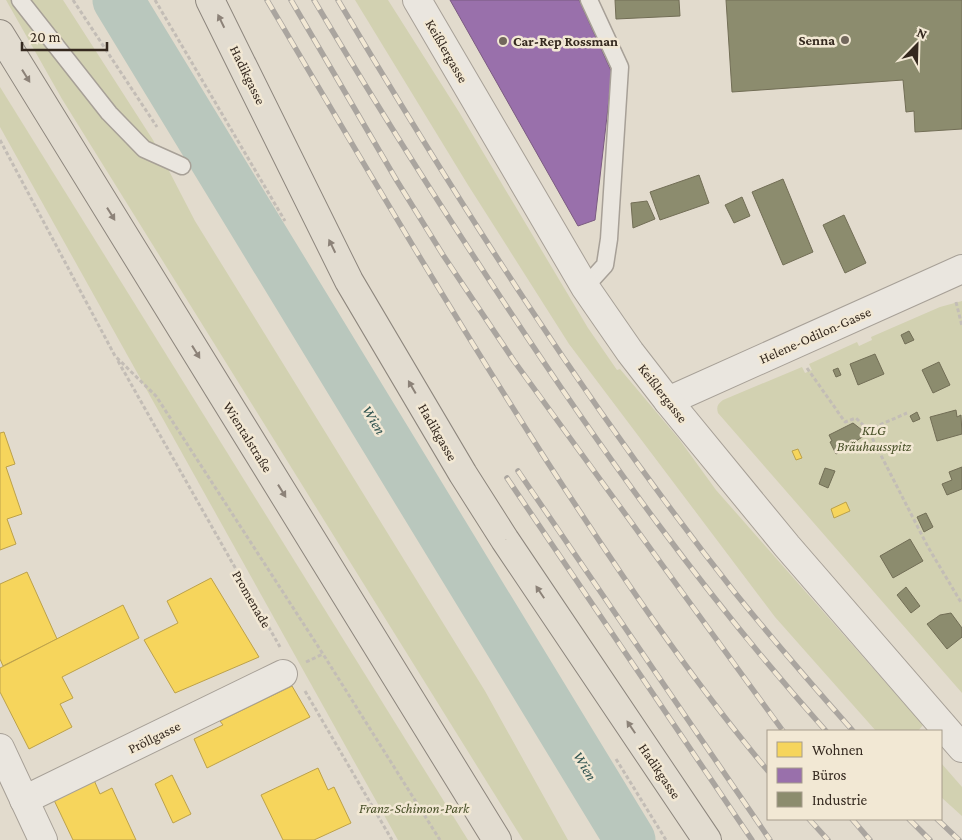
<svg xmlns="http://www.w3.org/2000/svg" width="962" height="840" font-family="'Crimson Pro',serif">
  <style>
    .green { fill: #d2d1b1 }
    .homes { fill: #f6d55c; stroke: #bca14a }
    .offices { fill: #9970ab; stroke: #7b5b81 }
    .industry { fill: #8c8c6e; stroke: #726e56 }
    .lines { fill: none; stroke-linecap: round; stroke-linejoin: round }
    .river { stroke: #b9c7bd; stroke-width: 51 }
    .service-casing { stroke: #a7a097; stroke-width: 19 }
    .minor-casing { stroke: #a7a097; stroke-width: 30 }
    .tertiary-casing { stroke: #a7a097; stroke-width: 30 }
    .primary-casing { stroke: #8d867d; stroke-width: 30 }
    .path { stroke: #c3bdb6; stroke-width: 3; stroke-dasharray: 4 2.5; stroke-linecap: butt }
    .service { stroke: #eae6df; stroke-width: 16 }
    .minor { stroke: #eae6df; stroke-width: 28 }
    .tertiary { stroke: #eae6df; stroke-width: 28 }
    .primary { stroke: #e2dcd0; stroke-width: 28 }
    .rail-casing { stroke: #aaa59f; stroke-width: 5.5 }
    .rail { stroke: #f2e8d4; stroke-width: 4; stroke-dasharray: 11; stroke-linecap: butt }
    .oneway { fill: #8c8278 }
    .poi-dot { fill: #72675c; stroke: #f2e8d4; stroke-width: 2 }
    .labels { text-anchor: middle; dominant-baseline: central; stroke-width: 5; stroke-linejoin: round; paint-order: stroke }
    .poi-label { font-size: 14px; font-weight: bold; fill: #35291f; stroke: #f2e8d4; text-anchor: end }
    .street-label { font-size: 14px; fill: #35291f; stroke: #f2e8d4 }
    .park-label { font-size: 14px; font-style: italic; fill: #485028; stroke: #f2e8d4 }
    .water-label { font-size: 15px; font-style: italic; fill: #305450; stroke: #f2e8d4 }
  </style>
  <rect width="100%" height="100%" fill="#e2dbcd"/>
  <!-- green -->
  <g class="green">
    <path d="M6,0H63L153,140L195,221L485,691L568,840H523L62,99Z"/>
    <path d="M355,0H388L459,112L588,328L617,370L620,369L679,439L716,490L923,725L918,731H876L775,617L569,344L468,185Z"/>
    <path d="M0,87L468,840H398L0,127Z"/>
    <path d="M962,301V693L718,413C716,406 718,404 723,400L802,367L805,373L812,370L809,364L857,342L859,346L872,340L871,337L940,307Z"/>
    <path d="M941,763L962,787V816L941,797Z"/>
  </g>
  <!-- homes -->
  <g class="homes">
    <path d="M4,432L15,464L6,467L22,514L7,519L16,544L0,550V433Z"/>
    <path d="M798,449L802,458L796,460L792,451Z"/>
    <path d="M846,502L850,511L834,518L831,509Z"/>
    <path d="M27,572L57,639L3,666L0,659V584Z"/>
    <path d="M211,578L259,657L175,693L144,640L178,623L167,601Z"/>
    <path d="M123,605L139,638L62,677L73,698L60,704L72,727L29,749L0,692V668Z"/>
    <path d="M292,686L310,717L207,768L194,739L223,725L220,721Z"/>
    <path d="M318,768L328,790L334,787L351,823L314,840H283L261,795Z"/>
    <path d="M172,775L191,814L173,823L155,784Z"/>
    <path d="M94,780L100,794L112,788L136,840H73L53,798Z"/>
  </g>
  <!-- offices -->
  <path class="offices" d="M450,0H579L612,73L595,220L578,226Z"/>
  <!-- industry -->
  <g class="industry">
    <path d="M615,0H679L680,16L616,19Z"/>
    <path d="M726,0H962V129L915,132L914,111L906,112L903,80L732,92Z"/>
    <path d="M699,175L709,203L660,220L650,192Z"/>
    <path d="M783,179L813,252L783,265L752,192Z"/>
    <path d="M742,197L750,216L734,223L725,205Z"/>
    <path d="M647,201L655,219L633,228L631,203Z"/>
    <path d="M844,215L866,263L845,273L823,225Z"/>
    <path d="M909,331L914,340L905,344L901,335Z"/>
    <path d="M875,354L884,374L858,385L850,364Z"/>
    <path d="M939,362L950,385L933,393L922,370Z"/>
    <path d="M838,368L841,375L836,377L833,370Z"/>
    <path d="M956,410L957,417L961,415L962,434L937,441L930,417Z"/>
    <path d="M917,412L920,419L913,422L910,416Z"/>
    <path d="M853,423L867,434L836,454L830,442L832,441L829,435Z"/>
    <path d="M962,467V489L947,495L942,484L952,480L949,472Z"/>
    <path d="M825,468L835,471L828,488L819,484Z"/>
    <path d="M926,513L933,527L924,532L917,517Z"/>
    <path d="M910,539L923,561L893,578L880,556Z"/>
    <path d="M906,587L920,606L911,613L897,595Z"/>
    <path d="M951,613L962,628V637L947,649L927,624L940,615Z"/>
  </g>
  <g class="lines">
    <!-- river -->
    <path class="river" d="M118,0L630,840"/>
    <!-- service casing -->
    <g class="service-casing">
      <g id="service">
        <path d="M20,0L109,113L144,149L182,166"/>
        <path d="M585,287L605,265L609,239L620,67L589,0"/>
      </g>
    </g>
    <!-- minor casing -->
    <g class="minor-casing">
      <g id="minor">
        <path d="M668,401L962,269"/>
        <path d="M24,800L283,674"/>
      </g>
    </g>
    <!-- tertiary casing -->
    <g class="tertiary-casing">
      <g id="tertiary">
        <path d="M417,0L585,287L630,352L668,401L787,546L962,748"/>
        <path d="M0,748L43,840"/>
      </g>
    </g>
    <!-- primary casing -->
    <g class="primary-casing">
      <g id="primary">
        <path d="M210,0L349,281L463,474L505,540L707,840"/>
        <path d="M0,34L497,840"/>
      </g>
    </g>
    <!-- path -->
    <g class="path">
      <path d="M73,0L157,127"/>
      <path d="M155,0L285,221"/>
      <path d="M0,140L115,356L156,396L323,654L440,840"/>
      <path d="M956,302L962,326"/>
      <path d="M118,361L280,647"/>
      <path d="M807,368L845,422L856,418L868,430L928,547L962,604"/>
      <path d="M868,430L907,413"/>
      <path d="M306,662L323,654"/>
      <path d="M305,691L392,840"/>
      <path d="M616,759L666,840"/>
    </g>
    <!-- service -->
    <use href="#service" class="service"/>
    <!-- minor -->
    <use href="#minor" class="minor"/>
    <!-- tertiary -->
    <use href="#tertiary" class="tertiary"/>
    <!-- primary -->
    <use href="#primary" class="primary"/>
    <!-- rail casing -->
    <g class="rail-casing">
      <g id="rail">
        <path d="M267,0C359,156 450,311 548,463C617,569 687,674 768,771"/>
        <path d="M291,0L397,181L443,255L514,361L783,731"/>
        <path d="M314,0C375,103 439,204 505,304C603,453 707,598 826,731"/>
        <path d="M338,0C460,205 588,407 736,594C774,641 813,686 853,731"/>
        <path d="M518,471L770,840"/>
        <path d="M507,478L752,840"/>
        <path d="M809,819L828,840"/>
        <path d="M852,819L870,840"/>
        <path d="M909,819L930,840"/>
        <path d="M937,819L959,840"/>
      </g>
    </g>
    <!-- rail -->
    <use href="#rail" class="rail"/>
  </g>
  <!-- one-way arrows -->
  <defs><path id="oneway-solid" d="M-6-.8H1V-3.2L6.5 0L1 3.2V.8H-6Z" transform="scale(1.25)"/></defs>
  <g class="oneway">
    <use href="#oneway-solid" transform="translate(221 21) rotate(-116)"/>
    <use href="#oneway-solid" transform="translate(26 76) rotate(58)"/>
    <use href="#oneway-solid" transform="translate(111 214) rotate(58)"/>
    <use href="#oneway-solid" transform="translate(332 246) rotate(-116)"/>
    <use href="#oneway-solid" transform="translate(196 352) rotate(58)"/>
    <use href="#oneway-solid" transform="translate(412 387) rotate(-120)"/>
    <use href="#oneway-solid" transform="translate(282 491) rotate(58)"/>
    <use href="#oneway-solid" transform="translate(540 592) rotate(-124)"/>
    <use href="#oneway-solid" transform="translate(631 727) rotate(-124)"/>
  </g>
  <!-- markers -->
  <g class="poi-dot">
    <circle cx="845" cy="40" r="5"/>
    <circle cx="503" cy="41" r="5"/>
  </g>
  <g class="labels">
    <!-- poi labels -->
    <g class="poi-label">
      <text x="835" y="40">Senna</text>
      <text x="513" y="41" text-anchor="start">Car-Rep Rossman</text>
    </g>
    <!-- street labels -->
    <g class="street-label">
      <text transform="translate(447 51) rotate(60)">Keißlergasse</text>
      <text transform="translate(248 75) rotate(64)">Hadikgasse</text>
      <text transform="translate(815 335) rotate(-24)">Helene-Odilon-Gasse</text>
      <text transform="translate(663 393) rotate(52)">Keißlergasse</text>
      <text transform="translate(438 432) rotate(60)">Hadikgasse</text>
      <text transform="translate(248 437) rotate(58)">Wientalstraße</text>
      <text transform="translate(252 599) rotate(60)">Promenade</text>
      <text transform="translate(154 737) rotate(-26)">Pröllgasse</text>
      <text transform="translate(660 771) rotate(56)">Hadikgasse</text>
    </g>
    <!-- park labels -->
    <g class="park-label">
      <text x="874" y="430">KLG<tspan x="874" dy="16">Bräuhausspitz</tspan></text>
      <text x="414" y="808">Franz-Schimon-Park</text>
    </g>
    <!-- water labels -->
    <g class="water-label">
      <text transform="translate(374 420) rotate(59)">Wien</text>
      <text transform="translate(585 766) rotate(59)">Wien</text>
    </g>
  </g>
  <!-- legend -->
  <rect x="767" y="730" width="175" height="90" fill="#f2e8d4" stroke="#a69c8c"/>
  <rect x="777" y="742" width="25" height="15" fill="#f6d55c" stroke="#a69c8c"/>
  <text x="812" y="755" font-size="15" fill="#35291f">Wohnen</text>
  <rect x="777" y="768" width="25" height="15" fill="#9970ab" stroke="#a69c8c"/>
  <text x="812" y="780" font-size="15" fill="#35291f">Büros</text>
  <rect x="777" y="792" width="25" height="15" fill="#8c8c6e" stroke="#a69c8c"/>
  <text x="812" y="805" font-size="15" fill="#35291f">Industrie</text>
  <!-- north arrow -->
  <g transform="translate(917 45) rotate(23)" stroke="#f2e8d4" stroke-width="4" paint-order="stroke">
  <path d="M0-4L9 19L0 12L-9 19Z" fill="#35291f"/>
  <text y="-8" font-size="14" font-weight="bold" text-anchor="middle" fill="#35291f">N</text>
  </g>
  <!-- scale -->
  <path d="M22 42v8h85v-8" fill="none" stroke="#35291f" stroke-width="2.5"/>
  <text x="30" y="42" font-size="15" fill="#35291f" stroke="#f2e8d4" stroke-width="4" paint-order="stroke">20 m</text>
</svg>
